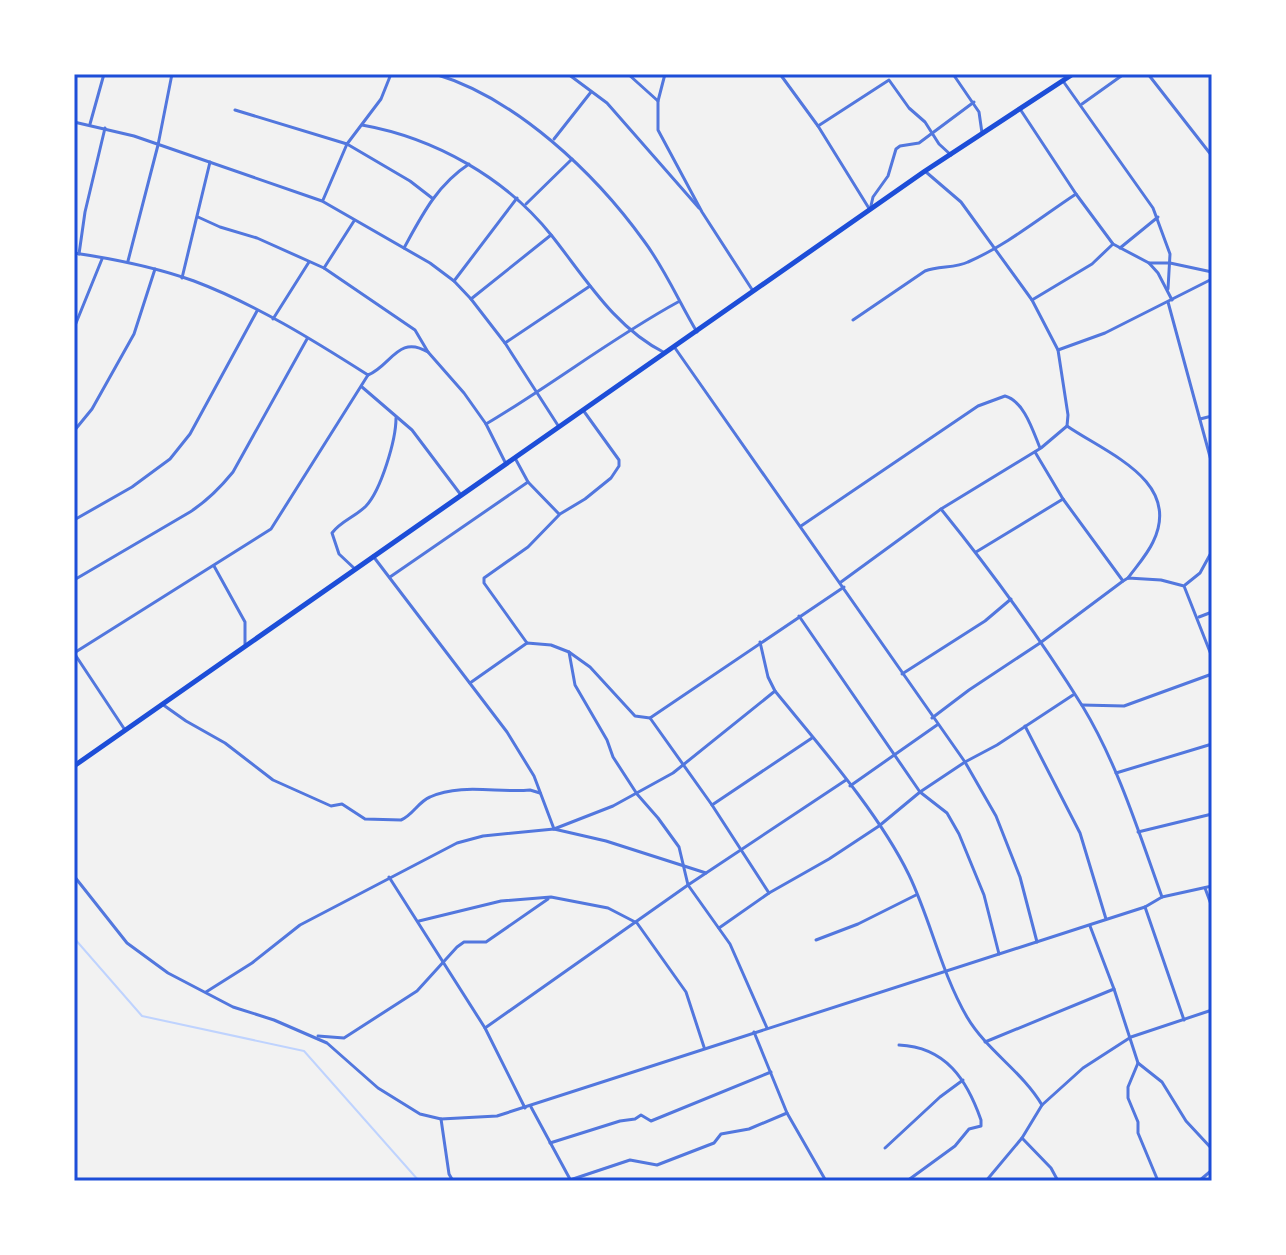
<svg xmlns="http://www.w3.org/2000/svg" width="1286" height="1255" font-family="'Asap Condensed',sans-serif">
  <style>
    .lines { fill: none; stroke-linecap: round; stroke-linejoin: round }
    .stream { stroke: #bfd3fe; stroke-width: 2 }
    .minor { stroke: #5277de; stroke-width: 3 }
    .secondary { stroke: #1d4ed8; stroke-width: 5 }
    .neatline { fill: none; stroke: #1d4ed8; stroke-width: 3 }
  </style>
  <rect width="100%" height="100%" fill="#f2f2f2"/>
  <g class="lines">
    <!-- stream -->
    <path class="stream" d="M74,938L142,1016L304,1051L419,1181"/>
    <!-- minor -->
    <g class="minor">
      <path d="M435,74C516,98 595,173 644,241C665,269 679,302 697,332"/>
      <path d="M568,74L607,103L699,208"/>
      <path d="M628,74L658,101"/>
      <path d="M665,74L658,101V130L702,212L753,291"/>
      <path d="M780,74L818,126L870,210"/>
      <path d="M953,74L979,112L982,133"/>
      <path d="M1148,74L1212,156"/>
      <path d="M1063,81L1153,208L1170,254L1168,289"/>
      <path d="M1082,104L1124,74"/>
      <path d="M1020,109L1076,194L1113,244L1149,263L1158,273L1172,300"/>
      <path d="M235,110L347,144L410,181L432,198"/>
      <path d="M74,122L134,136L322,201L430,263L454,281L471,299L505,343L559,427"/>
      <path d="M90,124L104,74"/>
      <path d="M362,125C435,138 506,178 552,236C586,279 615,328 665,353"/>
      <path d="M818,126L889,80L909,108L925,122L939,144L951,155"/>
      <path d="M554,139L591,92"/>
      <path d="M323,200L347,144L381,99L391,74"/>
      <path d="M526,204L572,159"/>
      <path d="M870,210L873,197L888,176L896,149L900,146L919,143L974,102"/>
      <path d="M198,217L220,227L257,238L324,268L415,330L428,352"/>
      <path d="M404,248C422,215 437,185 469,164"/>
      <path d="M1120,248L1158,217"/>
      <path d="M74,253C115,259 155,267 194,281C255,304 313,340 368,375C391,366 398,334 428,352L464,393L486,424L506,464"/>
      <path d="M79,254L85,212L105,128"/>
      <path d="M128,261L158,145L172,74"/>
      <path d="M1149,263H1170L1212,272"/>
      <path d="M324,268L354,221"/>
      <path d="M182,278L210,162"/>
      <path d="M454,281L517,198"/>
      <path d="M471,299L551,235"/>
      <path d="M1032,300L1092,264L1113,244"/>
      <path d="M1168,302L1212,464"/>
      <path d="M273,319L309,262"/>
      <path d="M853,320L925,271C939,266 956,268 968,262C1007,245 1041,217 1076,194"/>
      <path d="M74,328L102,259"/>
      <path d="M505,343L590,286"/>
      <path d="M675,348L965,762L996,816L1020,877L1037,942"/>
      <path d="M1058,350L1105,333L1212,279"/>
      <path d="M362,387L412,430L461,495"/>
      <path d="M1200,419L1212,416"/>
      <path d="M486,424C552,385 612,338 678,302"/>
      <path d="M1067,426C1106,453 1183,481 1153,542C1147,555 1136,567 1128,578"/>
      <path d="M74,431L92,409L134,334L155,269"/>
      <path d="M1035,452L1063,499L1123,581"/>
      <path d="M515,458L528,482L559,514"/>
      <path d="M941,509C992,572 1040,638 1083,707C1118,765 1139,833 1162,897"/>
      <path d="M74,520L132,487L170,459L190,434L257,311"/>
      <path d="M801,526L978,406L1005,396C1024,401 1033,431 1040,448"/>
      <path d="M976,552L1063,499"/>
      <path d="M373,556L507,732L534,776L554,829L613,806L673,773L775,691"/>
      <path d="M214,566L245,622V644"/>
      <path d="M355,569L339,554L332,533C341,521 355,517 366,506C381,490 396,440 396,418"/>
      <path d="M390,577L528,482"/>
      <path d="M74,580L190,512C207,501 220,488 233,472L307,339"/>
      <path d="M841,582L941,509L1041,448L1067,426L1068,415L1058,350L1032,300L961,202L926,172"/>
      <path d="M1185,585L1200,573L1212,551"/>
      <path d="M799,616L920,792L947,813L959,834L984,895L999,954"/>
      <path d="M1199,617L1212,612"/>
      <path d="M760,642L768,677L775,691C819,745 879,813 909,875C931,921 941,972 967,1017C987,1051 1022,1071 1042,1105"/>
      <path d="M527,643L484,583V578L528,547L560,514L585,499L611,478L619,466V460L583,410"/>
      <path d="M569,652L575,685L607,740L613,757L637,794L658,818L679,847L688,885L730,944L767,1028"/>
      <path d="M902,674L985,621L1011,599"/>
      <path d="M470,683L527,643L551,645L569,652L590,667L635,716L650,718L844,587"/>
      <path d="M162,704L186,721L225,743L273,780L331,806L342,804L365,819L401,820C413,815 418,802 430,797C460,783 498,793 530,790L540,793"/>
      <path d="M1082,705L1124,706L1212,674"/>
      <path d="M650,718L712,805L769,893"/>
      <path d="M932,718L969,690L1040,643L1123,581L1128,578L1161,580L1184,586L1212,657"/>
      <path d="M1025,726L1080,833L1106,919"/>
      <path d="M125,730L74,653L271,529L368,375"/>
      <path d="M1116,773L1212,744"/>
      <path d="M850,786L937,725"/>
      <path d="M712,805L812,738"/>
      <path d="M1138,832L1212,814"/>
      <path d="M74,876L127,943L168,973L233,1007L274,1020L327,1043L378,1088L420,1114L441,1119L497,1116L1089,925L1145,907L1162,897L1212,886"/>
      <path d="M389,877L485,1028L525,1108"/>
      <path d="M1205,888L1212,907"/>
      <path d="M1145,907L1184,1020"/>
      <path d="M419,921L501,901L551,897L608,908L637,923L686,992L704,1047"/>
      <path d="M1090,926L1114,989L1138,1063L1162,1082L1186,1121L1212,1149"/>
      <path d="M719,928L769,893L829,859L879,826L920,792L965,762L997,745L1073,695"/>
      <path d="M816,940L858,924L916,895"/>
      <path d="M206,992L252,963L300,925L457,843L483,836L554,829L606,841L706,873"/>
      <path d="M485,1028L688,885L846,780"/>
      <path d="M754,1032L787,1113L826,1181"/>
      <path d="M318,1036L344,1038L417,991L457,947L464,942H486L548,899"/>
      <path d="M985,1042L1114,989"/>
      <path d="M899,1045C946,1047 967,1080 981,1120V1126L969,1129L955,1146L907,1181"/>
      <path d="M1138,1063L1128,1087V1098L1138,1122V1133L1158,1181"/>
      <path d="M74,1081V1084"/>
      <path d="M531,1107L571,1181"/>
      <path d="M441,1119L449,1174L453,1181"/>
      <path d="M1022,1138L1051,1168L1058,1181"/>
      <path d="M550,1143L620,1121L635,1119L641,1115L651,1121L771,1072"/>
      <path d="M885,1148L940,1097L963,1080"/>
      <path d="M570,1180L630,1160L657,1165L714,1143L721,1134L749,1129L787,1113"/>
      <path d="M986,1181L1022,1138L1042,1105L1083,1068L1131,1037L1212,1010"/>
      <path d="M1199,1181L1212,1170"/>
    </g>
    <!-- secondary -->
    <path class="secondary" d="M74,766L925,171L1073,74"/>
  </g>
  <!-- border -->
  <rect width="1286" height="1255" fill="none" stroke="#ffffff" stroke-width="152"/>
  <rect x="76" y="76" width="1134" height="1103" class="neatline"/>
</svg>
